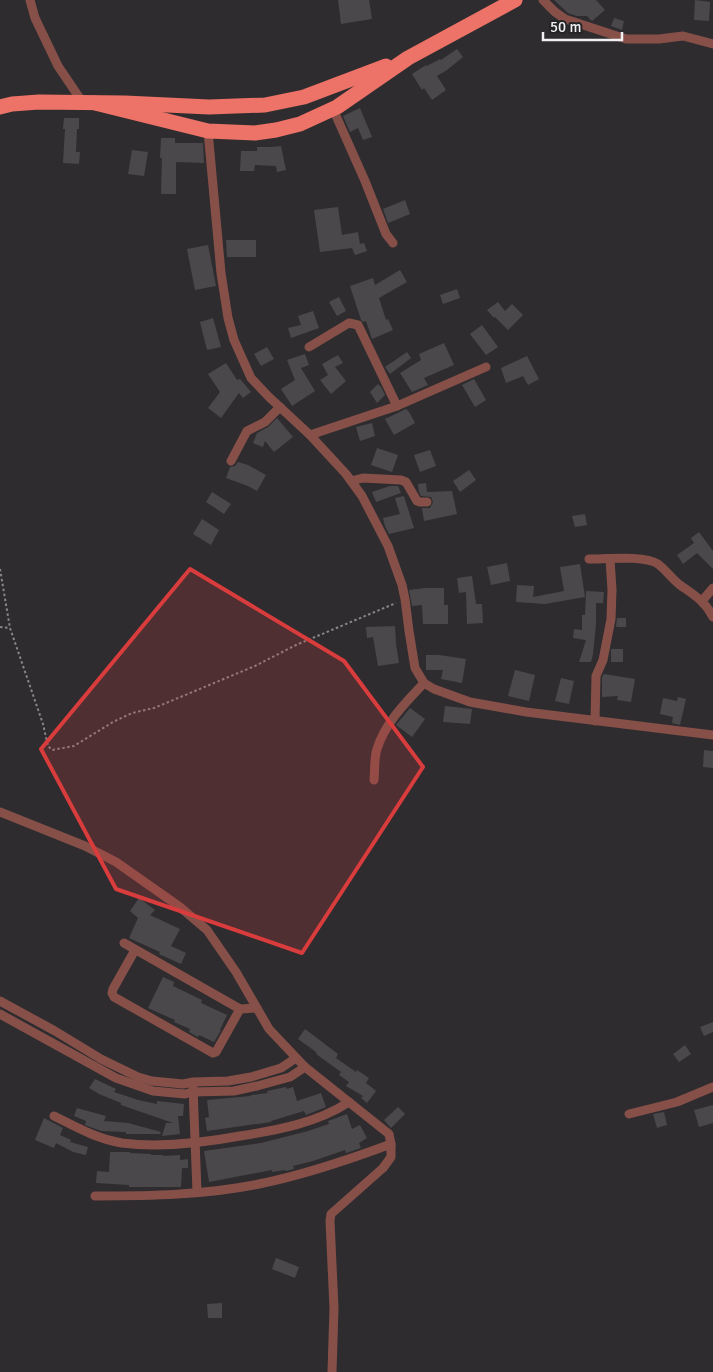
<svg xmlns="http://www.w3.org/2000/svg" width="713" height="1372" font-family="Signika,sans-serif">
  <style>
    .building { fill: #4a484b }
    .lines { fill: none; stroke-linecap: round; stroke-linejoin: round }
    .path { stroke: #888689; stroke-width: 2; stroke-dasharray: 2.5 2.5; stroke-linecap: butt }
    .minor { stroke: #865049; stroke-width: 9 }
    .trunk { stroke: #ed7267; stroke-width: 15 }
    .marked { fill: #d93c3c; fill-opacity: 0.2; stroke: #d93c3c; stroke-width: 4; stroke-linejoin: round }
  </style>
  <rect width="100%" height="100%" fill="#2e2c2f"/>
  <!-- building -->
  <g class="building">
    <path d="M338,0H369L372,19L341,24Z"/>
    <path d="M554,0H596L605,10L592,21L587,16H577L568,13Z"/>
    <path d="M695,0L710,2L709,21L694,20Z"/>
    <path d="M614,18L624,21L622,30L611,26Z"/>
    <path d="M457,49L463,57L447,70L437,76L446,90L432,100L424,88L422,90L412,74L426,65L427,66L440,59L441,60Z"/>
    <path d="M360,108L372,137L363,140L358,128L350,132L343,116Z"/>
    <path d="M64,118H79V129H77L76,152H80L79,164L63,163L65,129H63Z"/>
    <path d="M161,138H175V143H203L204,163L176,162V194H161L162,158H160Z"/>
    <path d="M281,146L286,170L277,172L276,166L255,165L254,171H240L241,151H257V147H271Z"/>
    <path d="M132,150L148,152L144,176L128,174Z"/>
    <path d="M405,200L410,214L388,223L383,209Z"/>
    <path d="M338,207L342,235L358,232L360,244L364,243L367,251L355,255L352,248L320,252L314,210Z"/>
    <path d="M226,240H256V257H227Z"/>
    <path d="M208,245L216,286L195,290L187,249Z"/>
    <path d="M400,270L407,282L379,298L386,320L388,319L393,330L372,339L366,321L363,322L361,320L350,286L373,278L375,285Z"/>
    <path d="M457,289L460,298L443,304L440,295Z"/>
    <path d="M339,297L346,311L337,316L329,302Z"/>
    <path d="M498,302L505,311L512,304L523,315L508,330L495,317L494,318L487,310Z"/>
    <path d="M313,311L319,328L291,338L288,328L301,325L298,316Z"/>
    <path d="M213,318L221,347L207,350L200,322Z"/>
    <path d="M482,325L498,347L486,355L470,334Z"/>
    <path d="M444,343L454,365L424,378L428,385L412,392L400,373L421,360L419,354Z"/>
    <path d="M267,347L274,359L261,366L254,354Z"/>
    <path d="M407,352L411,358L390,374L385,367Z"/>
    <path d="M305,354L309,365L301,368L315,391L292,406L281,389L295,380L287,360Z"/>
    <path d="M338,355L343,363L335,367L346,381L331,394L320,380L328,375L322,364Z"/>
    <path d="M527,356L539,379L528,385L523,376L506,383L501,368Z"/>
    <path d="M226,363L237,380L240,379L251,392L243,398L239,393L221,418L208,408L220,392L208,374Z"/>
    <path d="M474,379L486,400L475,407L462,385Z"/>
    <path d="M378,384L381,387L385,395L377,403L370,392Z"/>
    <path d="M406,409L409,412L415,423L394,435L385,419Z"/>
    <path d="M277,418L293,437L274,452L265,441L263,447L253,443L257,433L268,427Z"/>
    <path d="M372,423L375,436L360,441L356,427Z"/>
    <path d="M377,448L398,455L392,472L371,465Z"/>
    <path d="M430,450L436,466L420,472L414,455Z"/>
    <path d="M238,462L248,465L266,475L257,491L248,486L226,478L230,467L235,466Z"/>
    <path d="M469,470L476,480L460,492L453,481Z"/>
    <path d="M426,483L427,492L452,491L457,514L424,521L422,508H430L433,502L431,497L421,496L419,492L418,484Z"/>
    <path d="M390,486H398L401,493L376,502L372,492Z"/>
    <path d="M212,492L231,504L224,514L206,502Z"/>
    <path d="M404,496L414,528L389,534L385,526L383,518L400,514L395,498Z"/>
    <path d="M585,514L587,525L575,527L572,516Z"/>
    <path d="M202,519L219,530L211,545L193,534Z"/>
    <path d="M699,532L713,551V569L697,553L683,564L677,555L694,543L691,538Z"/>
    <path d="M507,563L510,581L491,585L487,567Z"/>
    <path d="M580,564L585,597L545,604L516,602L517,585L534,586L533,597L564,591L560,567Z"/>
    <path d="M472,576L476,604H482L483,623L467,624L466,592L459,593L457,578Z"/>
    <path d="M426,588H444V605H448V624H423L422,605L412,606L409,590Z"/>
    <path d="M586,591L604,592L603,603H596V624L593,654L591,662H579L586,640L573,638L574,629L582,630V615H585Z"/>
    <path d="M617,618H626V627H616Z"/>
    <path d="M395,626L396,644L399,663L378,666L373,637L367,638L366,627Z"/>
    <rect x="611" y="649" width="12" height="13"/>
    <path d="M426,655H439L466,659L462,683L441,679L443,670H426Z"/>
    <path d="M515,670L535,675L529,701L508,696Z"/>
    <path d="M604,674L635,679L631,702L617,700L618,696L602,697V677Z"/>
    <path d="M561,678L574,681L569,704L555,701Z"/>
    <path d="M678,697L686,699L680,725L672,723L673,717L660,714L663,698L677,701Z"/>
    <path d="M445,706L472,709L470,724L443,722Z"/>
    <path d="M410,708L425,719L412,737L396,725Z"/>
    <path d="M704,750L713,751V768L703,767Z"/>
    <path d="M139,898L155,910L150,915L180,929L171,946L186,953L181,964L159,954L160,952L129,938L138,918L130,911Z"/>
    <path d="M163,977L174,982L173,986L202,1000L201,1003L227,1015L220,1030H221L214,1042L199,1035L198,1037L189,1032L190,1029L174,1022L175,1020L148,1008Z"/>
    <path d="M713,1022V1032L704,1036L700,1027Z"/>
    <path d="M305,1029L338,1054L336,1058L356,1072L357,1070L369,1078L366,1083L376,1091L367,1103L361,1098L363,1096L346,1086L349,1082L339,1075L341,1072L316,1054L317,1053L312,1049L298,1039Z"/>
    <path d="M685,1045L691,1054L679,1062L673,1054Z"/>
    <path d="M95,1079L116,1089L114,1092L138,1100L157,1104V1101L184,1104L183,1116H178L180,1134L162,1136L166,1123H173L121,1105V1103L99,1094L89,1088Z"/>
    <path d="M286,1087L287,1089L293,1087L297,1101L321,1093L326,1107L306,1115L304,1111L271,1121V1122L207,1131L205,1118L209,1117L207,1100L251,1096V1095L268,1093L267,1091Z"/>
    <path d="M713,1105V1123L699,1127L694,1110Z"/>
    <path d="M398,1107L405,1114L391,1128L384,1120Z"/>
    <path d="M77,1108L106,1116L104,1121L128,1123L161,1132L160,1134H126V1132L101,1131L85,1125L86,1121L74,1116Z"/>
    <path d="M664,1112L667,1125L657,1128L653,1114Z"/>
    <path d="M347,1114L352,1129L360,1125L367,1138L359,1143L361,1148L346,1153L345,1150L313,1161L293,1166L294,1169L286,1171L285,1170L272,1172V1170L209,1182L204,1151L261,1143L308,1131L329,1124L328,1121Z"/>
    <path d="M44,1118L63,1128L60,1135L71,1140L70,1142L88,1147L86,1155L73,1152L56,1143L54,1148L35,1140Z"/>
    <path d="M110,1152H130V1153L151,1154V1155H163V1156L180,1155V1160L188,1159V1168H182L181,1187H129V1185L96,1183L97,1171L109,1172Z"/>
    <path d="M276,1258L299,1267L295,1278L272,1269Z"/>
    <path d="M222,1303V1318H208L207,1304Z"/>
  </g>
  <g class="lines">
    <!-- path -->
    <g class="path">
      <path d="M0,569L10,628L43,724L48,746L52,750L74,746L113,722L132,713L154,708L255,666L296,645L396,603"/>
      <path d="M0,627L10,628"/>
    </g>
    <!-- minor -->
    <g class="minor">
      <path d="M30,0L35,18L58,66L83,103"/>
      <path d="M543,0L555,12L565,19L626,39H659L683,36L713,44"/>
      <path d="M333,109L365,181L386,234L393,243"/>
      <path d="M208,131L221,273L228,318L234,340L251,378L269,397L310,435L346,474L362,496L388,546L402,585L405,599L409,631L415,668L424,683L434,689L470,702L526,712L713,735"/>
      <path d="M309,347L349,323L358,325L397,406"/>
      <path d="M310,435L397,406L486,367"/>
      <path d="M231,461L247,431L265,422L280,407"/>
      <path d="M351,481L363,478L401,480L406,482L417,501L420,502H427"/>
      <path d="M589,559C606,559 644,555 658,564C666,570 672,579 680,585C694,595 705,601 713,617"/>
      <path d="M702,601L713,588"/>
      <path d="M595,721L596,676L603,660L611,619L612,590L610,559"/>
      <path d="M374,780C375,770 374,758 377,749C385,723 406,702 424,683"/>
      <path d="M0,812L85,846L116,862L180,907L207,930L236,972L269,1029L305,1067L389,1134L391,1144C348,1160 304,1175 259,1184C205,1195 150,1196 95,1196"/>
      <path d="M124,943L240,1009L257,1008"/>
      <path d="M135,950L113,989L112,993L114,997L213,1053L216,1052L240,1009"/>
      <path d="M0,1001L55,1031L101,1059L138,1077L152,1081L183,1084L193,1082L228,1081L251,1077L281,1068L296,1058"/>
      <path d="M0,1014L116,1078L153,1091L185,1094L193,1092L234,1091L257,1086L290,1077L305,1067"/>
      <path d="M193,1087L197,1192"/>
      <path d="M629,1114L677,1102L713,1087"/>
      <path d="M54,1116C76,1127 97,1139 122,1143C161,1148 202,1143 240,1136C278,1130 317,1123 349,1102"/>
      <path d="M332,1372L334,1308L330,1221L331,1214L383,1168L391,1157V1144"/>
    </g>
    <!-- trunk -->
    <g class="trunk">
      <path d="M95,103L208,131L255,133L276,130L300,124L337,107L408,58L515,0"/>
      <path d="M0,107L12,104L39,102L125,103L209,107L265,105L304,97L386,66"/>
    </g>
  </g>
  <!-- marked area -->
  <path class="marked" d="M190,569L344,661L423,767L302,953L116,889L41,749Z"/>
  <!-- scale -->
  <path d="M543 32v8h79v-8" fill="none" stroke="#f1f0f2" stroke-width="2.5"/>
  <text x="550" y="32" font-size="15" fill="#f1f0f2" stroke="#242325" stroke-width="4" paint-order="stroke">50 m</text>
</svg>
